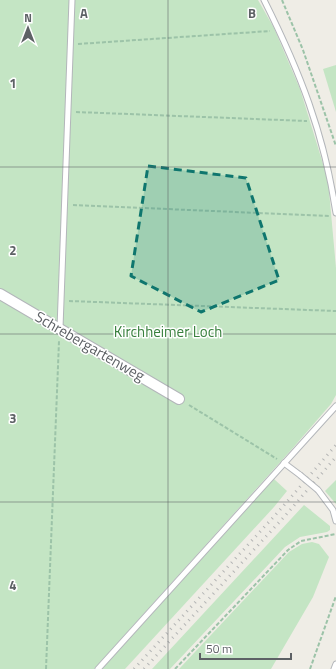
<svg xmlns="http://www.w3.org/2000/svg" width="336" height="669" font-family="'Titillium Web',sans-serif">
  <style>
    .green { fill: #c4e5c4 }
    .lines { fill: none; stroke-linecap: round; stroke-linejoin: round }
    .service-casing { stroke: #b3b6ba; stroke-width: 7 }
    .minor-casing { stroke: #b3b6ba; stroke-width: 12 }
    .path { stroke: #9cc3a8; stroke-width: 2; stroke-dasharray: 4 2; stroke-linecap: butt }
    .service { stroke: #fff; stroke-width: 5 }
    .minor { stroke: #fff; stroke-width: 10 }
    .rail { stroke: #b4b5b5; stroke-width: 3; stroke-dasharray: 1 5; stroke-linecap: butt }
    .service-bridge-casing { stroke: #b3b6ba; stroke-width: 7; stroke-linecap: butt }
    .service-bridge { stroke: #fff; stroke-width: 5 }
    .marked { fill: #0f766e; fill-opacity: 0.2; stroke: #0f766e; stroke-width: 3; stroke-dasharray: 8 5; stroke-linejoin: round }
    .grid { fill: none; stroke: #5d6165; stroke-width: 1; stroke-opacity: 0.55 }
    .labels { text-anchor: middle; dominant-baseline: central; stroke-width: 3; stroke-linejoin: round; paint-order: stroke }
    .park-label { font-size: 15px; fill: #39803e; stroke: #fff }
    .street-label { font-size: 15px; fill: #5d6165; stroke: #fff }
    .grid-label { font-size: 13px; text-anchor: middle; font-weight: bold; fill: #5d6165; stroke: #fff; stroke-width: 3; stroke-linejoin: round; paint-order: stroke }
  </style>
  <rect width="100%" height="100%" fill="#efede6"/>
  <!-- green -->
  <g class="green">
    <path d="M0,0H258L274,28L300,89L328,180L336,268V395L331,404L292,449L94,669H0Z"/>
    <path d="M336,65V112L323,69Z"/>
    <path d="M274,479L287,491L274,507L125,669H102Z"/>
    <path d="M336,480V504L325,491Z"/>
    <path d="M304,505L330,526V530L327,532L300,537L285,547L170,669H152Z"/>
    <path d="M312,542L319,544L329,557L313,597L271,669H179L289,552L302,544Z"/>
  </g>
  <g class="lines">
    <!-- service casing -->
    <g class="service-casing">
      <g id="service">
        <path d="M264,0C300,72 324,133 336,213"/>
        <path d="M60,328L72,0"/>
        <path d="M284,463L300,475"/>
        <path d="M318,490L333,510L336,521"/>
        <path d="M98,669L336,406"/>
        <path d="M334,669L336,664"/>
      </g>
    </g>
    <!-- minor casing -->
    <g class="minor-casing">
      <path id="minor" d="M0,294L179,399"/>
    </g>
    <!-- path -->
    <g class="path">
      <path d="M282,0L303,50L336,146"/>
      <path d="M78,44L270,31"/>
      <path d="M76,112L307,121"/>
      <path d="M73,205L329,216"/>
      <path d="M69,301L336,311"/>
      <path d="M189,405L277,459"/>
      <path d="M46,669L59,341"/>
      <path d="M175,669L288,550L301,541L336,534"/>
      <path d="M310,669L336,596"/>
    </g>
    <!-- service -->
    <use href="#service" class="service"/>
    <!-- minor -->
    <use href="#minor" class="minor"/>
    <!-- rail -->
    <g class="rail">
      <path d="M134,669L279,511L336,445"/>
      <path d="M144,669L284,517L336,457"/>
    </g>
    <!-- service-bridge casing -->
    <g class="service-bridge-casing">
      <path id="service-bridge" d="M300,475L318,490"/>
    </g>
    <!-- service-bridge -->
    <use href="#service-bridge" class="service-bridge"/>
  </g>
  <!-- marked area -->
  <path class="marked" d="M148,166L246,178L279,280L201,312L131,276Z"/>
  <!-- grid -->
  <path class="grid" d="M168,0V669M0,167H336M0,334H336M0,502H336"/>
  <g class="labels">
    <!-- park labels -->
    <g class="park-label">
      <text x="168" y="331">Kirchheimer Loch</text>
    </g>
    <!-- street labels -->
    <g class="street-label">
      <text transform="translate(90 346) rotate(30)">Schrebergartenweg</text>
    </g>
  </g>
  <g class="grid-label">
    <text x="84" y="18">A</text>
    <text x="252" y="18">B</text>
    <text x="13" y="88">1</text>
    <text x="13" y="255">2</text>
    <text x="13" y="423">3</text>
    <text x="13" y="590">4</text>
  </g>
  <!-- north arrow -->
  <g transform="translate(28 28)" stroke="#ffffff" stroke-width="3" paint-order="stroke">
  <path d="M0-3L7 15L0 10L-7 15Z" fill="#5d6165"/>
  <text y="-6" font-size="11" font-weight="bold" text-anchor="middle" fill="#5d6165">N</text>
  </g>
  <!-- scale -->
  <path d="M200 653v6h91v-6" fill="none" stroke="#5d6165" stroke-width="2"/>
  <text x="206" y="653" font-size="12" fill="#5d6165" stroke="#ffffff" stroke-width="3" paint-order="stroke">50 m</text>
</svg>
